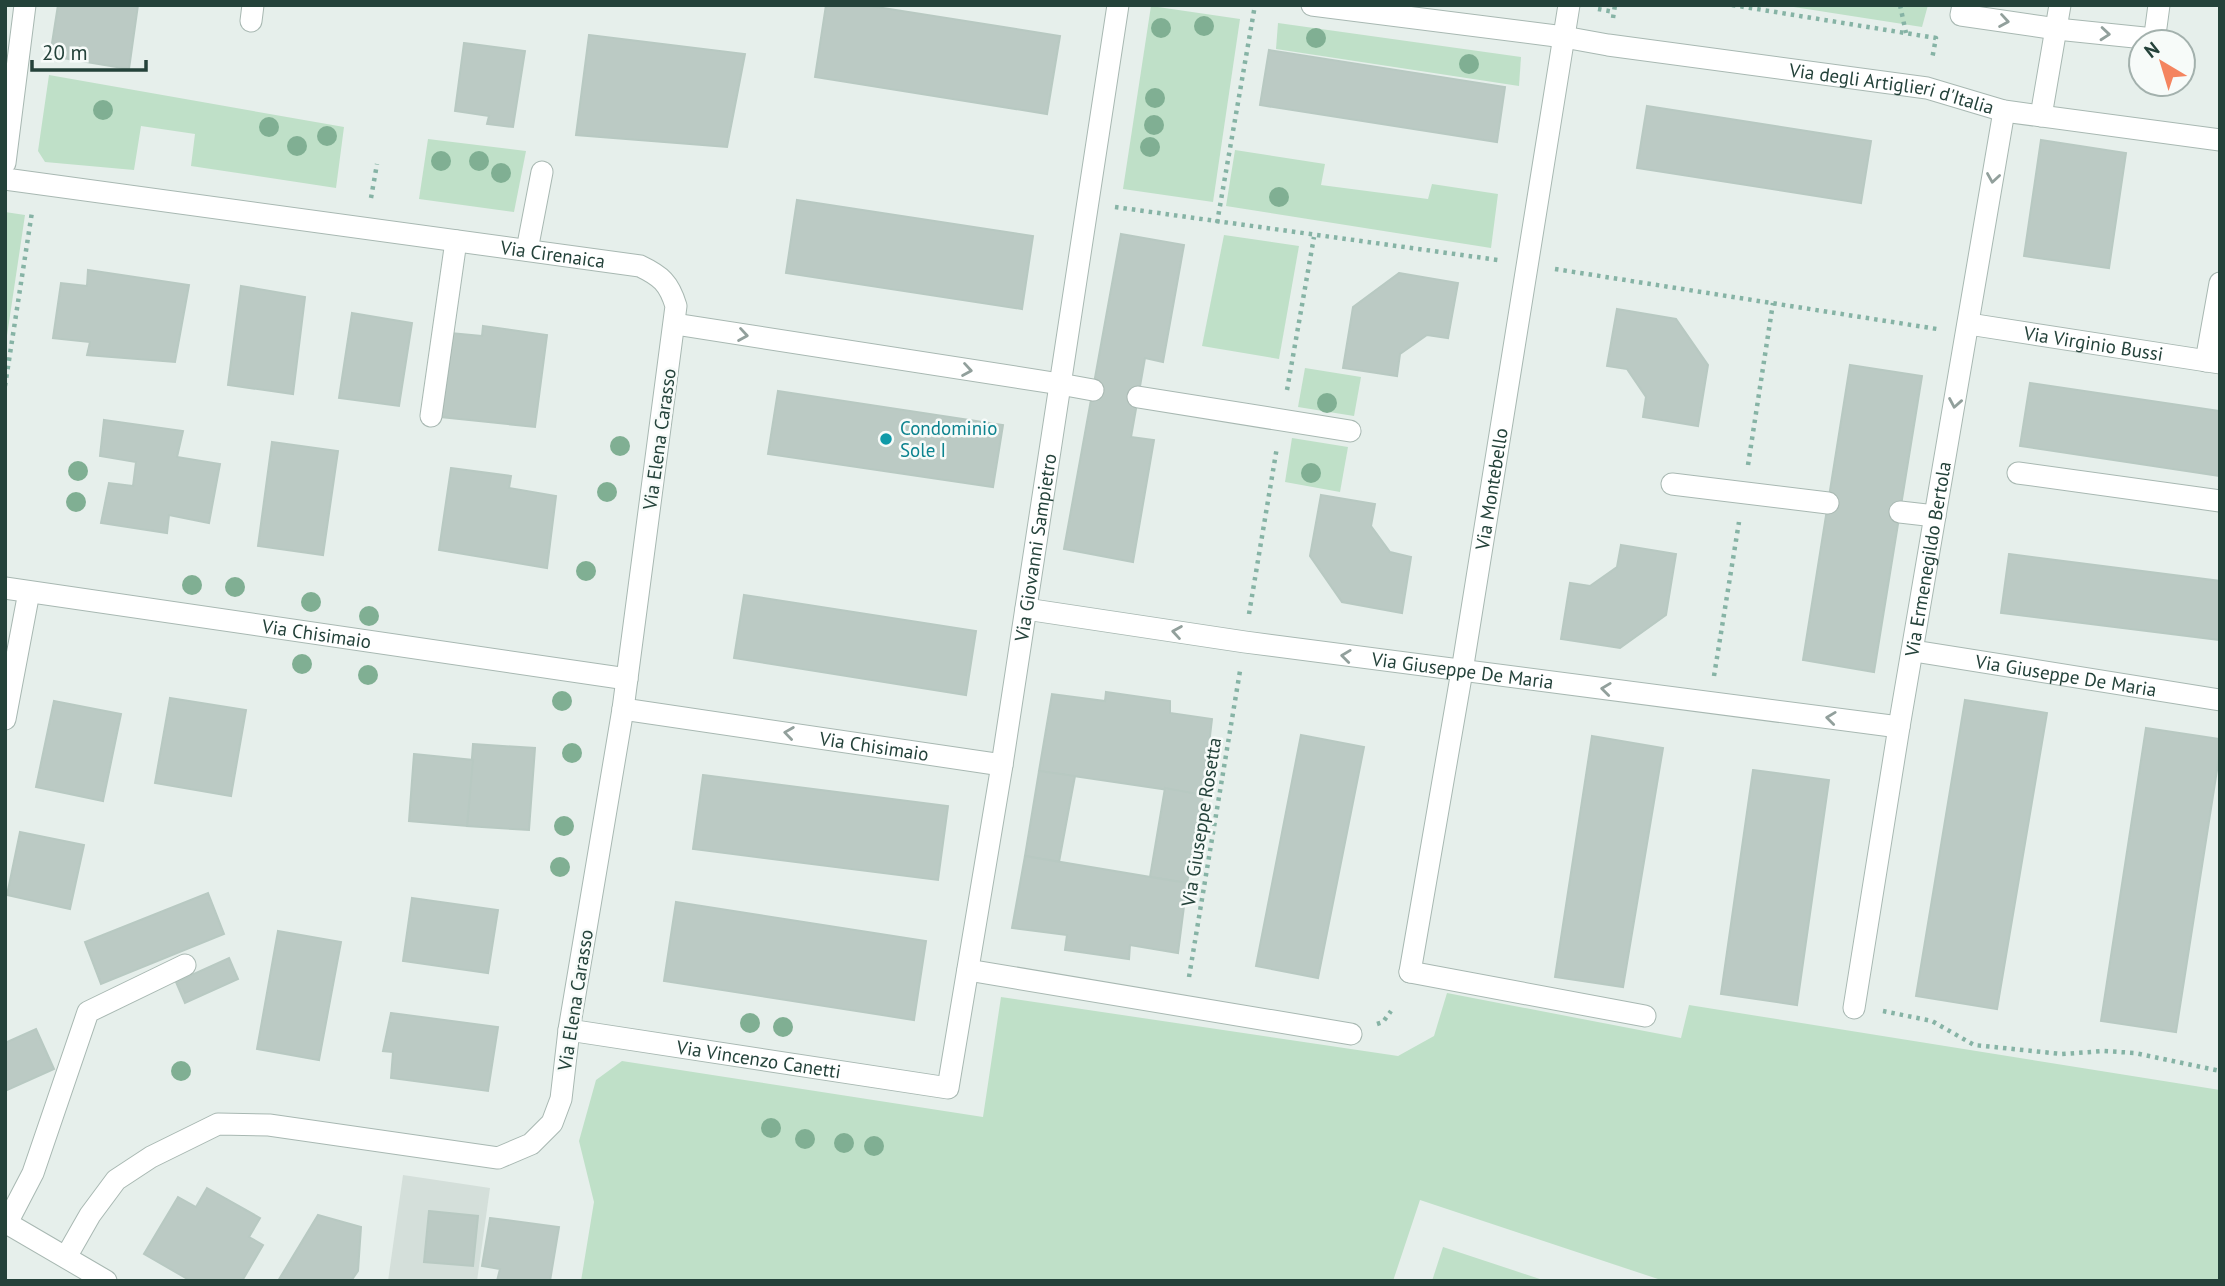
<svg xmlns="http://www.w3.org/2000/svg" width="2225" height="1286" font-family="'PT Sans',sans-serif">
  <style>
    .built { fill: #d4dfda }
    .green { fill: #bfe0c8 }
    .building { fill: #bbcac4; stroke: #b8c9c2; stroke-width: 2 }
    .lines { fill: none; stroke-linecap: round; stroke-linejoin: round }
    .lane-casing { stroke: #a8b8b2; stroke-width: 23 }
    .street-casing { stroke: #a8b8b2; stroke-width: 23 }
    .path { stroke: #86b3a5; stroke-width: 4.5; stroke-dasharray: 3.5 5; stroke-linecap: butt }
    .lane { stroke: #fff; stroke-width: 21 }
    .street { stroke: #fff; stroke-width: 21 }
    .tree { fill: #80af93 }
    .oneway { stroke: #92a09c }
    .culture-dot { fill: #0f9aa8; stroke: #f7fbf9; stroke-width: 2.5 }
    .labels { text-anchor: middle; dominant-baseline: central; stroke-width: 5; stroke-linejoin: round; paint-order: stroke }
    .street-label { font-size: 19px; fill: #24423a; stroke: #f7fbf9 }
    .culture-label { font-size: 19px; fill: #0d838f; stroke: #f7fbf9; text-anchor: start }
  </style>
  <rect width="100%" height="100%" fill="#e6efeb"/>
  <!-- built -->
  <path class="built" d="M403,1175L490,1188L477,1281H388Z"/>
  <!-- green -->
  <g class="green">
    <path d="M1781,5H1928L1922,27Z"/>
    <path d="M1151,6L1240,19L1213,202L1123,189Z"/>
    <path d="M1278,23L1521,57L1519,86L1276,49Z"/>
    <path d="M49,75L344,127L336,188L191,166L195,134L141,126L134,170L45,162L38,151Z"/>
    <path d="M428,139L526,151L514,212L419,199Z"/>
    <path d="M1235,150L1325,164L1321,185L1428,199L1432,184L1498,194L1491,248L1226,206Z"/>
    <path d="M5,212L25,215L5,349Z"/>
    <path d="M1224,235L1299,246L1279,359L1202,346Z"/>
    <path d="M1305,368L1361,377L1354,416L1298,407Z"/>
    <path d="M1292,438L1348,447L1340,492L1285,482Z"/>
    <path d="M1447,993L1681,1038L1689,1005L2220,1090V1281H1664L1420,1200L1393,1281H581L594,1202L579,1141L596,1080L622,1061L983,1117L1001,997L1398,1056L1434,1036Z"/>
    <path d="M1443,1247L1546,1281H1432Z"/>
  </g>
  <!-- building -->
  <g class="building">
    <path d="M58,5H138L129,69L50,56Z"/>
    <path d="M826,5H864L1060,36L1047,114L815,77Z"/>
    <path d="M589,35L745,54L727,147L576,135Z"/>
    <path d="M464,43L525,51L513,127L487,124L489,116L455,111Z"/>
    <path d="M1269,50L1505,87L1497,142L1260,105Z"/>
    <path d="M1647,106L1871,141L1861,203L1637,168Z"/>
    <path d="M2041,140L2126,153L2109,268L2024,256Z"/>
    <path d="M797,200L1033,236L1022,309L786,273Z"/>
    <path d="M1121,234L1184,245L1163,362L1145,358L1131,437L1154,440L1133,562L1064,549Z"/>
    <path d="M88,270L189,285L175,362L87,355L90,342L53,338L61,283L87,286Z"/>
    <path d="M1399,273L1458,283L1448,338L1427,335L1400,354L1397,376L1343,368L1353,307Z"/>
    <path d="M241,286L305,297L293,394L228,385Z"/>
    <path d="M1617,309L1676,319L1708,365L1698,426L1643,417L1646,397L1627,369L1607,366Z"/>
    <path d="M352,313L412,323L399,406L339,398Z"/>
    <path d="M483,326L547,335L535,427L441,417L451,333L482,336Z"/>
    <path d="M1850,365L1922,376L1874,672L1803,660Z"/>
    <path d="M2030,383L2220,411V476L2020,446Z"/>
    <path d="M778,391L1003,425L993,487L768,454Z"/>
    <path d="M104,420L183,431L177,457L220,464L209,523L169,515L167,533L101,523L109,483L133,486L136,462L100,456Z"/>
    <path d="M272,442L338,451L323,555L258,546Z"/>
    <path d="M451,468L511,476L509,488L556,496L547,568L439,550Z"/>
    <path d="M1321,495L1375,504L1371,526L1390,552L1411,557L1402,613L1342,602L1310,556Z"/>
    <path d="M1621,545L1676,554L1666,615L1620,648L1561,639L1570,583L1590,586L1617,567Z"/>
    <path d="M2009,554L2220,581V640L2001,613Z"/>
    <path d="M744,595L976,631L966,695L734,658Z"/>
    <path d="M1106,692L1170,701V713L1212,719L1203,795L1039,771L1052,694L1105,701Z"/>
    <path d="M170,698L246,710L231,796L155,783Z"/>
    <path d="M1965,700L2047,713L1997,1009L1916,996Z"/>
    <path d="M54,701L121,714L103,801L36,787Z"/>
    <path d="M2146,728L2220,739V751L2176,1032L2101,1021Z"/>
    <path d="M1301,735L1364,747L1318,978L1256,966Z"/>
    <path d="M1592,736L1663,748L1623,987L1555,977Z"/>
    <path d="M473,744L535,748L529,830L467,826Z"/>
    <path d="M414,754L473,760L467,826L409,821Z"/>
    <path d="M1753,770L1829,780L1797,1005L1721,994Z"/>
    <path d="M1039,771L1075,776L1059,862L1025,856Z"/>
    <path d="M703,775L948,806L938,880L693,849Z"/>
    <path d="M1165,788L1203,795L1187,883L1150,877Z"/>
    <path d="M20,832L84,845L70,909L7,895Z"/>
    <path d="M1025,856L1187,883L1178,953L1130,945L1129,959L1065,950L1067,935L1012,928Z"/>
    <path d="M208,893L224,934L101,984L85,942Z"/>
    <path d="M412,898L498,910L488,973L403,961Z"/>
    <path d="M676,902L926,941L914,1020L664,981Z"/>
    <path d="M278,931L341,942L319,1060L257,1049Z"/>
    <path d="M229,958L238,979L185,1003L176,982Z"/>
    <path d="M391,1013L498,1027L488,1091L391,1078L393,1052L383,1051Z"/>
    <path d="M36,1029L54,1069L5,1091V1043Z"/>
    <path d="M207,1188L260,1218L249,1237L263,1245L242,1281H191L144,1254L178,1197L196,1207Z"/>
    <path d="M429,1211L478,1216L473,1266L424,1262Z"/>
    <path d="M318,1215L361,1227L358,1271L351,1281H278Z"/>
    <path d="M490,1218L559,1227L550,1281H497L500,1269L482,1266Z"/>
  </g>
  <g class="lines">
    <!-- lane casing -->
    <g class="lane-casing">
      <g id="lane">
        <path d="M1963,5L1961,15L2057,29L2154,39"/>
        <path d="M251,21L253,5"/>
        <path d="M2154,42L2159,5"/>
        <path d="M2041,116L2060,5"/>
        <path d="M527,250L542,172"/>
        <path d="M2206,361L2220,283"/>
        <path d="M1060,384L1093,390"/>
        <path d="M1138,397L1350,431"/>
        <path d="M431,416L456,241"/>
        <path d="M2018,473L2220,501"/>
        <path d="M1672,484L1828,503"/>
        <path d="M1900,512L1935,516"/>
        <path d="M5,719L29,592"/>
        <path d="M968,970L1351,1034"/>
        <path d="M1410,972L1645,1016"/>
        <path d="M7,1223L33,1173L88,1012L185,965"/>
      </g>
    </g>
    <!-- street casing -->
    <g class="street-casing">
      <g id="street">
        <path id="s1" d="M1312,5L1564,37L1608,45L1927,88L2004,111L2220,140"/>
        <path d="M5,163L25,5"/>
        <path id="s2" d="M5,179L640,266C661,276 669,283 676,306L623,709L569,1030L561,1099L552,1123L531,1144L498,1158L269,1125L218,1124L151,1157L116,1180L90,1215L66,1257"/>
        <path d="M675,324L1060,384"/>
        <path id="s3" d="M1969,324L2220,363"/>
        <path id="s4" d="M5,588L627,679"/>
        <path id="s5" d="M1026,609L1245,642L1899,727"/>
        <path id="s6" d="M1914,651L2220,700"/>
        <path id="s7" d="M623,709L1002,765"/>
        <path id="s8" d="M1410,972L1462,671L1569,5"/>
        <path id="s9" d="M1854,1008L1899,727L2004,111"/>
        <path id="s10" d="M569,1030L948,1088L1002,765L1118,5"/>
        <path d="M5,1222L106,1281"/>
      </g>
    </g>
    <!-- path -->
    <g class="path">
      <path d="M1732,5L1936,38L1932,59"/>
      <path d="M1900,5L1906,33"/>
      <path d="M1598,9L1614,12"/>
      <path d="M1613,18L1615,5"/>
      <path d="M371,198L377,164"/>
      <path d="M1115,207L1498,260"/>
      <path d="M1217,223L1255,5"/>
      <path d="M1555,269L1937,329"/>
      <path d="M5,386L32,212"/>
      <path d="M1287,390L1314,237"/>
      <path d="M1748,465L1773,303"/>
      <path d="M1249,614L1277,447"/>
      <path d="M1714,676L1739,522"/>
      <path d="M1189,977L1240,671"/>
      <path d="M1883,1011L1932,1021L1974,1045L2062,1054L2104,1051L2135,1053L2220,1071"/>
      <path d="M1377,1024L1383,1022L1391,1011"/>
    </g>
    <!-- lane -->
    <use href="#lane" class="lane"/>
    <!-- street -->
    <use href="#street" class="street"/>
  </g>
  <!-- trees -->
  <g class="tree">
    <circle cx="1204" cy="26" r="10"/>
    <circle cx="1161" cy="28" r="10"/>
    <circle cx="1316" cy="38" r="10"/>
    <circle cx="1469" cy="64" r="10"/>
    <circle cx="1155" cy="98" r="10"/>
    <circle cx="103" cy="110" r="10"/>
    <circle cx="1154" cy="125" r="10"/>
    <circle cx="269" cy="127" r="10"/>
    <circle cx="327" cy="136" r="10"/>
    <circle cx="297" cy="146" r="10"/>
    <circle cx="1150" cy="147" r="10"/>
    <circle cx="441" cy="161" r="10"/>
    <circle cx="479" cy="161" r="10"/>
    <circle cx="501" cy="173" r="10"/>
    <circle cx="1279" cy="197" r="10"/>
    <circle cx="1327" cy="403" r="10"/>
    <circle cx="620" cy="446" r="10"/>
    <circle cx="78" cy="471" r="10"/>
    <circle cx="1311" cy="473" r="10"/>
    <circle cx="607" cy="492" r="10"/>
    <circle cx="76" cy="502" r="10"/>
    <circle cx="586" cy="571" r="10"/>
    <circle cx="192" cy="585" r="10"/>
    <circle cx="235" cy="587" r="10"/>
    <circle cx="311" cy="602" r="10"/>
    <circle cx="369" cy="616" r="10"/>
    <circle cx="302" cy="664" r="10"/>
    <circle cx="368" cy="675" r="10"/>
    <circle cx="562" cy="701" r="10"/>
    <circle cx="572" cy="753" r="10"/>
    <circle cx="564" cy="826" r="10"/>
    <circle cx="560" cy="867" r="10"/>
    <circle cx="750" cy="1023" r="10"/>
    <circle cx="783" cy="1027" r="10"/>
    <circle cx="181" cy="1071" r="10"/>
    <circle cx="771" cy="1128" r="10"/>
    <circle cx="805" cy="1139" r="10"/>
    <circle cx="844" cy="1143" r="10"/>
    <circle cx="874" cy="1146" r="10"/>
  </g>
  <!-- one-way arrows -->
  <defs><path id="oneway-chevron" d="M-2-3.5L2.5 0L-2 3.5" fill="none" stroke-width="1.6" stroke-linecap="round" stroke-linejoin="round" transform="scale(1.75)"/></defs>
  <g class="oneway">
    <use href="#oneway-chevron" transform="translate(2004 21) rotate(9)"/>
    <use href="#oneway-chevron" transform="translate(2105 34) rotate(5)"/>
    <use href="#oneway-chevron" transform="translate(1993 178) rotate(99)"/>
    <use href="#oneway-chevron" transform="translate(743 335) rotate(9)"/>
    <use href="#oneway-chevron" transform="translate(967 370) rotate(9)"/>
    <use href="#oneway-chevron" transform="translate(1955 403) rotate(100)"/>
    <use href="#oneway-chevron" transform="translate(1177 632) rotate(-171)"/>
    <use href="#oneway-chevron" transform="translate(1346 656) rotate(-173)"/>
    <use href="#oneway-chevron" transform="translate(1606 689) rotate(-173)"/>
    <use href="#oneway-chevron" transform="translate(1831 718) rotate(-173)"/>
    <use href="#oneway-chevron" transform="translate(789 733) rotate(-172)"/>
  </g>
  <!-- markers -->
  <circle class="culture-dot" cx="886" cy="439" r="7"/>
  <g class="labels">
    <!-- street labels -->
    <g class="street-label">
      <text stroke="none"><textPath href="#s1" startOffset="586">Via degli Artiglieri d'Italia</textPath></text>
      <text stroke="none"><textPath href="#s2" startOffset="553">Via Cirenaica</textPath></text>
      <text stroke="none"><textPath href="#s3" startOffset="126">Via Virginio Bussi</textPath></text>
      <text transform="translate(659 439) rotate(-82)">Via Elena Carasso</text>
      <text stroke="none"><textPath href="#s8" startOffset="490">Via Montebello</textPath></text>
      <text stroke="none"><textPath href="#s10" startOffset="931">Via Giovanni Sampietro</textPath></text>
      <text stroke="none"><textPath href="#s9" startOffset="455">Via Ermenegildo Bertola</textPath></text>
      <text stroke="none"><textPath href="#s4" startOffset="315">Via Chisimaio</textPath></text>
      <text stroke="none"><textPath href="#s5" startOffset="441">Via Giuseppe De Maria</textPath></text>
      <text stroke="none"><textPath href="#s6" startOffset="154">Via Giuseppe De Maria</textPath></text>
      <text stroke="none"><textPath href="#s7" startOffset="254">Via Chisimaio</textPath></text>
      <text transform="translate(1201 822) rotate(-81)">Via Giuseppe Rosetta</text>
      <text transform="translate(575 1000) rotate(-81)">Via Elena Carasso</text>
      <text stroke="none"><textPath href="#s10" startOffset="192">Via Vincenzo Canetti</textPath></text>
    </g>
    <!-- culture labels -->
    <g class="culture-label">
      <text x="900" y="428">Condominio<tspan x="900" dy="22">Sole I</tspan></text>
    </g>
  </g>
  <!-- border -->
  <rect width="2225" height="1286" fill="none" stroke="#24423a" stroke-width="14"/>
  <!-- north arrow -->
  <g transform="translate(2162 63) rotate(322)"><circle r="33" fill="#f7fbf9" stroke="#a3b1ad" stroke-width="2"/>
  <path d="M0-5L12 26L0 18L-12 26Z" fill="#f4845f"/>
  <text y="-10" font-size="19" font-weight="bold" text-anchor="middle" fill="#24423a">N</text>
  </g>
  <!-- scale -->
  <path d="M32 60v10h114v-10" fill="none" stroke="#24423a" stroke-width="3.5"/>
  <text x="42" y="60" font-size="21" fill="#24423a" stroke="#f7fbf9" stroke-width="5" paint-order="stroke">20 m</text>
</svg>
